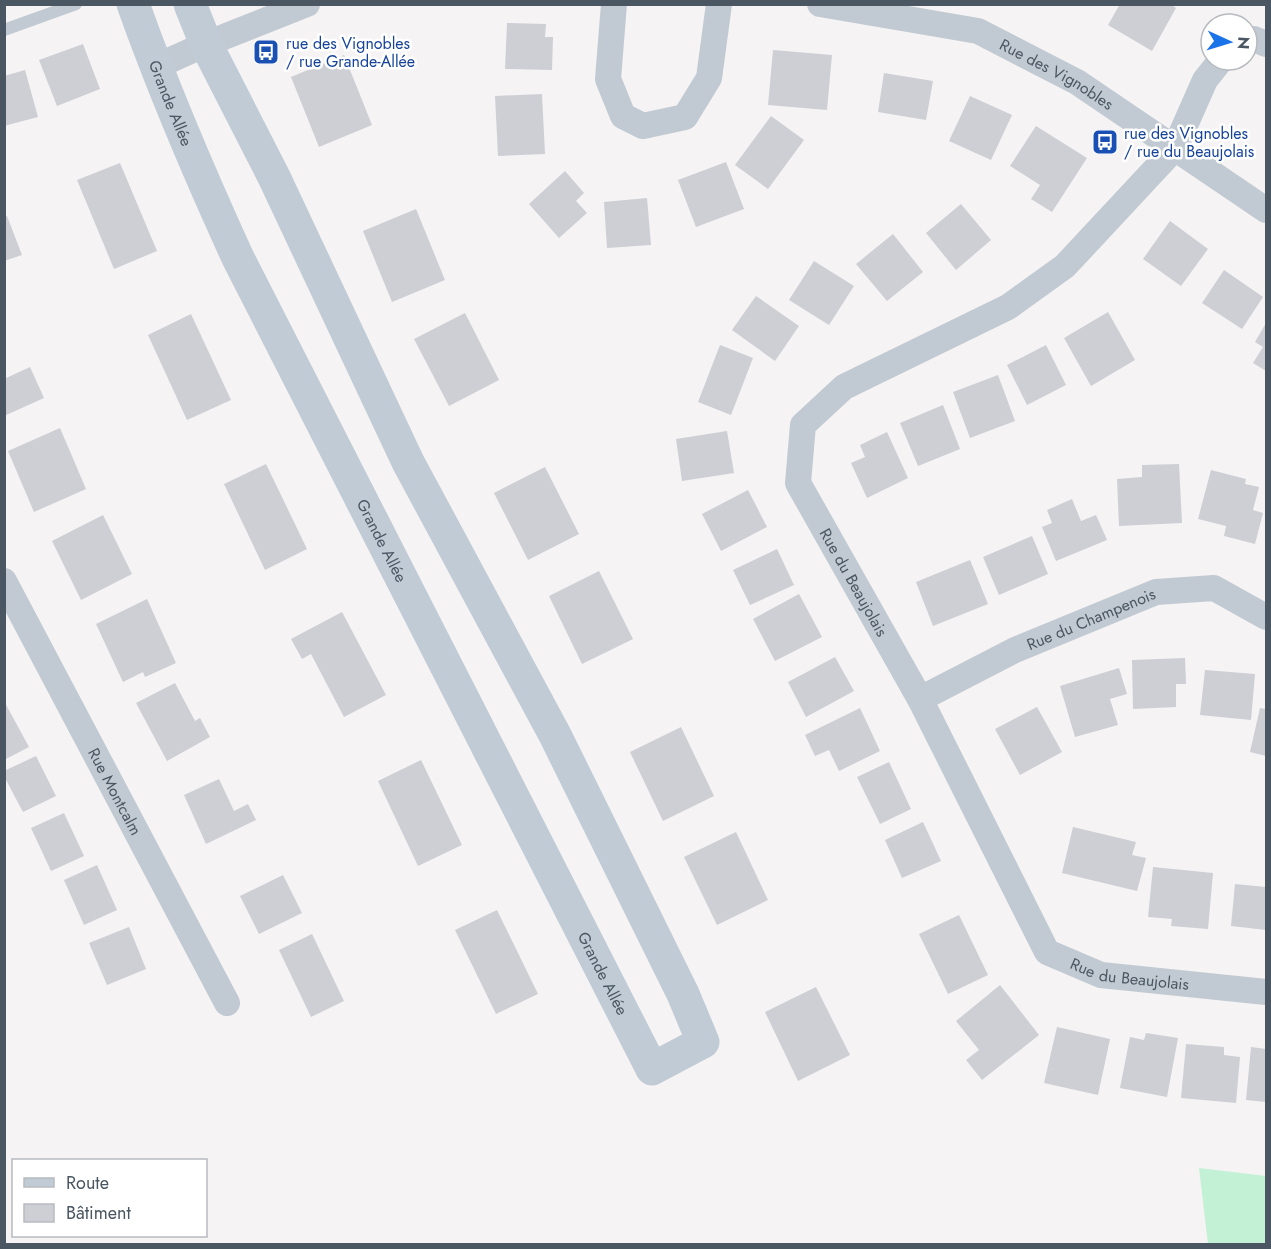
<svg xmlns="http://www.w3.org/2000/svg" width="1271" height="1249" font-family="Jost,sans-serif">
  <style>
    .green { fill: #c3f1d5 }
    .building { fill: #cdcfd5 }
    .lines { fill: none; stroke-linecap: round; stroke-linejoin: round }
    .lane { stroke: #c1cad2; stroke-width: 12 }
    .street { stroke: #c1cad2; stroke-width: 26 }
    .secondary { stroke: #c1cbd6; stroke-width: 33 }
    .labels { text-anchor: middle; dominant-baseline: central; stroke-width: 5; stroke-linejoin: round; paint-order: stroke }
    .transit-label { font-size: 16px; fill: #164399; stroke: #fff; text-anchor: start }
    .street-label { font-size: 16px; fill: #4a5661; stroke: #fff }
  </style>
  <rect width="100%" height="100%" fill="#f5f3f3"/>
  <!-- green -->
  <path class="green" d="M1199,1168L1266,1176V1244H1208Z"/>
  <!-- building -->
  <g class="building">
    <path d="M1120,4H1170L1176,8L1152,51L1108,25Z"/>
    <path d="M507,23L546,24L545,37H553L552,70L505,69Z"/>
    <path d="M83,44L100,89L57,106L39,60Z"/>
    <path d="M773,50L832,55L827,110L768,105Z"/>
    <path d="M344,55L372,125L319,147L291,77Z"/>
    <path d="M25,70L38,117L4,126V76Z"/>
    <path d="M884,73L933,81L926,120L878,112Z"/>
    <path d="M542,94L545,154L498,156L495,96Z"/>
    <path d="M970,96L1012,115L991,160L949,141Z"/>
    <path d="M771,116L804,140L768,189L735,165Z"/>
    <path d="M1036,126L1087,158L1052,212L1031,199L1040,185L1010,166Z"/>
    <path d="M726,162L744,209L696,227L678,180Z"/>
    <path d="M120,163L157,251L114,269L77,180Z"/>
    <path d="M565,171L584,193L576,201L587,213L559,238L529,204Z"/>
    <path d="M647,198L651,245L607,248L604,202Z"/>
    <path d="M961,204L991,240L956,270L926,233Z"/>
    <path d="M416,209L445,280L392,302L363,231Z"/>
    <path d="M7,216L22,255L4,261V217Z"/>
    <path d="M1170,221L1208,249L1181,286L1143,259Z"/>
    <path d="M893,234L923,272L887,301L856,264Z"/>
    <path d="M814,261L854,286L829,325L789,300Z"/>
    <path d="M1224,270L1263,297L1242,329L1202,303Z"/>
    <path d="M756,296L799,326L775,361L732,330Z"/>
    <path d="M1108,312L1135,360L1091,386L1064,338Z"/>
    <path d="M465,313L499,380L449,406L414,339Z"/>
    <path d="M191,314L231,400L187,420L148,335Z"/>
    <path d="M1266,323V371L1253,363L1263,347L1255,342Z"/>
    <path d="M720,345L753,358L731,415L698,402Z"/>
    <path d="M1046,345L1066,385L1027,405L1007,365Z"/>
    <path d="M30,367L44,398L4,416V379Z"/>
    <path d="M998,375L1015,421L970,438L953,392Z"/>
    <path d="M943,405L960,449L918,466L900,423Z"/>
    <path d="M60,428L86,489L34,512L8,451Z"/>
    <path d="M727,431L734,473L682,481L676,439Z"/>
    <path d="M887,432L908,478L867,498L851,463L865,457L860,445Z"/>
    <path d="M266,464L307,549L265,570L224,484Z"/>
    <path d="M1179,464L1182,523L1119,526L1117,479L1142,477V465Z"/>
    <path d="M545,467L579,534L528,560L494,493Z"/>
    <path d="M1211,470L1246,479L1245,484L1259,487L1253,510L1263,513L1255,544L1224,536L1226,526L1198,519Z"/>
    <path d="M748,490L767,527L721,551L702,514Z"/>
    <path d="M1072,499L1081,521L1096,515L1107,540L1056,561L1042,527L1052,523L1047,510Z"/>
    <path d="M103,515L132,574L81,600L52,541Z"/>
    <path d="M1032,536L1048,574L999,595L983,557Z"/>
    <path d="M777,549L794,585L750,605L733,570Z"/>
    <path d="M970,560L988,604L933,626L916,582Z"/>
    <path d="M599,571L633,639L582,664L549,596Z"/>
    <path d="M799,594L822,637L775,661L753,619Z"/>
    <path d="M147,599L176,663L145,677L143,672L123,682L96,624Z"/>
    <path d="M342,612L386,695L344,717L311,654L302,659L291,639Z"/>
    <path d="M835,657L854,691L806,717L788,682Z"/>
    <path d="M1185,658L1186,684H1176V707L1133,709L1132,660Z"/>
    <path d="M1119,668L1127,694L1110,699L1118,725L1075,737L1060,686Z"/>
    <path d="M1205,670L1255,674L1251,720L1200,715Z"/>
    <path d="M175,683L195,721L200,718L210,737L167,761L136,703Z"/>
    <path d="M4,701L29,747L4,760Z"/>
    <path d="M1037,707L1062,752L1020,775L995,729Z"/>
    <path d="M860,708L880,751L839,771L829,750L815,756L805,735Z"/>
    <path d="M1260,708L1266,709V756L1250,752Z"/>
    <path d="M681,727L714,796L663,821L630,752Z"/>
    <path d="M36,756L56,796L23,812L4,776V771Z"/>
    <path d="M421,760L462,845L418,866L378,781Z"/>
    <path d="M889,762L911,809L880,824L857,777Z"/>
    <path d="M219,779L234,811L248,804L256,820L206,844L184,795Z"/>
    <path d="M64,813L84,856L51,871L31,828Z"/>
    <path d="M923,822L941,861L902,878L885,840Z"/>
    <path d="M1073,827L1136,842L1132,855L1146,858L1137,891L1062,873Z"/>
    <path d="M736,832L768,900L717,925L684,857Z"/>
    <path d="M97,865L117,910L84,925L64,880Z"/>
    <path d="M1153,867L1213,873L1208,929L1171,926L1172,919L1148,917Z"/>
    <path d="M283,875L302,913L259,934L240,896Z"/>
    <path d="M1235,884L1266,887V930L1231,926Z"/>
    <path d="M497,910L538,994L496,1014L455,930Z"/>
    <path d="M959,915L988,975L948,994L919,934Z"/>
    <path d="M129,927L146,969L107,985L89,943Z"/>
    <path d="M312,934L344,1001L311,1017L279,950Z"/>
    <path d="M1000,985L1039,1035L982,1080L966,1060L979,1050L956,1021Z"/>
    <path d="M816,987L850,1055L798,1081L765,1012Z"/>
    <path d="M1057,1027L1110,1039L1098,1095L1044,1083Z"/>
    <path d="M1146,1033L1178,1038L1167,1097L1120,1088L1130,1037L1144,1040Z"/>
    <path d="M1186,1044L1224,1047V1055L1240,1057L1236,1103L1181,1098Z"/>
    <path d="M1251,1047L1266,1049V1102L1246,1100Z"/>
  </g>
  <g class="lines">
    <!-- lane -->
    <path class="lane" d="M4,30L76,4"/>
    <!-- street -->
    <g class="street">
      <path d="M614,4L608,79L623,116L643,126L685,117L709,78L719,4"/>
      <path id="s1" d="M820,4L978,31L1077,82L1266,210"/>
      <path d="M1247,41L1254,39L1266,44"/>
      <path id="s2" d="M1221,60L1205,80L1175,148L1065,266L1008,307L844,387L803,425L798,483L920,699L1047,952L1101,975L1266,992"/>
      <path d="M155,67L206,44L307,4"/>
      <path id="s3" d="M4,581L227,1003"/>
      <path id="s4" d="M920,699L1015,650L1156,592L1214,588L1266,617"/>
    </g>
    <!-- secondary -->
    <path class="secondary" id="s5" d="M133,4C164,91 200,175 238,258L652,1069L703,1042L683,994L555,735L408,462L274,177L206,44L190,4"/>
  </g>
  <!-- icons -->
  <defs>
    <g id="bus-square" transform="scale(1.35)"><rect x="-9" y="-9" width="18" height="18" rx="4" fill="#1a4fb4" stroke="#fff"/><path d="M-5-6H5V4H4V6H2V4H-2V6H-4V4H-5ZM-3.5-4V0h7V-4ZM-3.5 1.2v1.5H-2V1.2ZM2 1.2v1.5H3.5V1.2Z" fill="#fff"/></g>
  </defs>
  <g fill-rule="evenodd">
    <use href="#bus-square" x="266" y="52"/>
    <use href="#bus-square" x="1105" y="142"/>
  </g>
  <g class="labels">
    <!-- transit labels -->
    <g class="transit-label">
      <text x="286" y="43">rue des Vignobles<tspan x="286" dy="18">/ rue Grande-Allée</tspan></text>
      <text x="1124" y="133">rue des Vignobles<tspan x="1124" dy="18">/ rue du Beaujolais</tspan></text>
    </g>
    <!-- street labels -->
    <g class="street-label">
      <text stroke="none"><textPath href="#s1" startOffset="250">Rue des Vignobles</textPath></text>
      <text stroke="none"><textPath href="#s5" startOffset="106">Grande Allée</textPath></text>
      <text stroke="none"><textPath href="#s5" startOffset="592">Grande Allée</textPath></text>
      <text stroke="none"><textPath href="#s2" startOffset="742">Rue du Beaujolais</textPath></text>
      <text stroke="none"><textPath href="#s4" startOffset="189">Rue du Champenois</textPath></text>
      <text stroke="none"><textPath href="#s3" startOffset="238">Rue Montcalm</textPath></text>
      <text stroke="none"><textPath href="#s2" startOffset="1246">Rue du Beaujolais</textPath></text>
      <text stroke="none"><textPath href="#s5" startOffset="1078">Grande Allée</textPath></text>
    </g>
  </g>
  <!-- border -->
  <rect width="1271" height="1249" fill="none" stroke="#4a5661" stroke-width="12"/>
  <!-- legend -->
  <rect x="12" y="1159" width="195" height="78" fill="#ffffff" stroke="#b7bbc0" stroke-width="1.5"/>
  <rect x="24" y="1178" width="30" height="9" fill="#c1cbd6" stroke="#b7bbc0" stroke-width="1.5"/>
  <text x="66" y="1189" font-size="18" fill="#4a5661">Route</text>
  <rect x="24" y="1204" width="30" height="18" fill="#cdcfd5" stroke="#b7bbc0" stroke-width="1.5"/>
  <text x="66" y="1219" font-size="18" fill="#4a5661">Bâtiment</text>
  <!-- north arrow -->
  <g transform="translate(1229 42) rotate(94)"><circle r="28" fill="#ffffff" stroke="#b7bbc0" stroke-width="1.5"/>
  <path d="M0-4.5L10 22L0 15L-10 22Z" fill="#1a73e8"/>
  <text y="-9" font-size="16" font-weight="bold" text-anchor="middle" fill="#4a5661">N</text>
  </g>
</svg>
